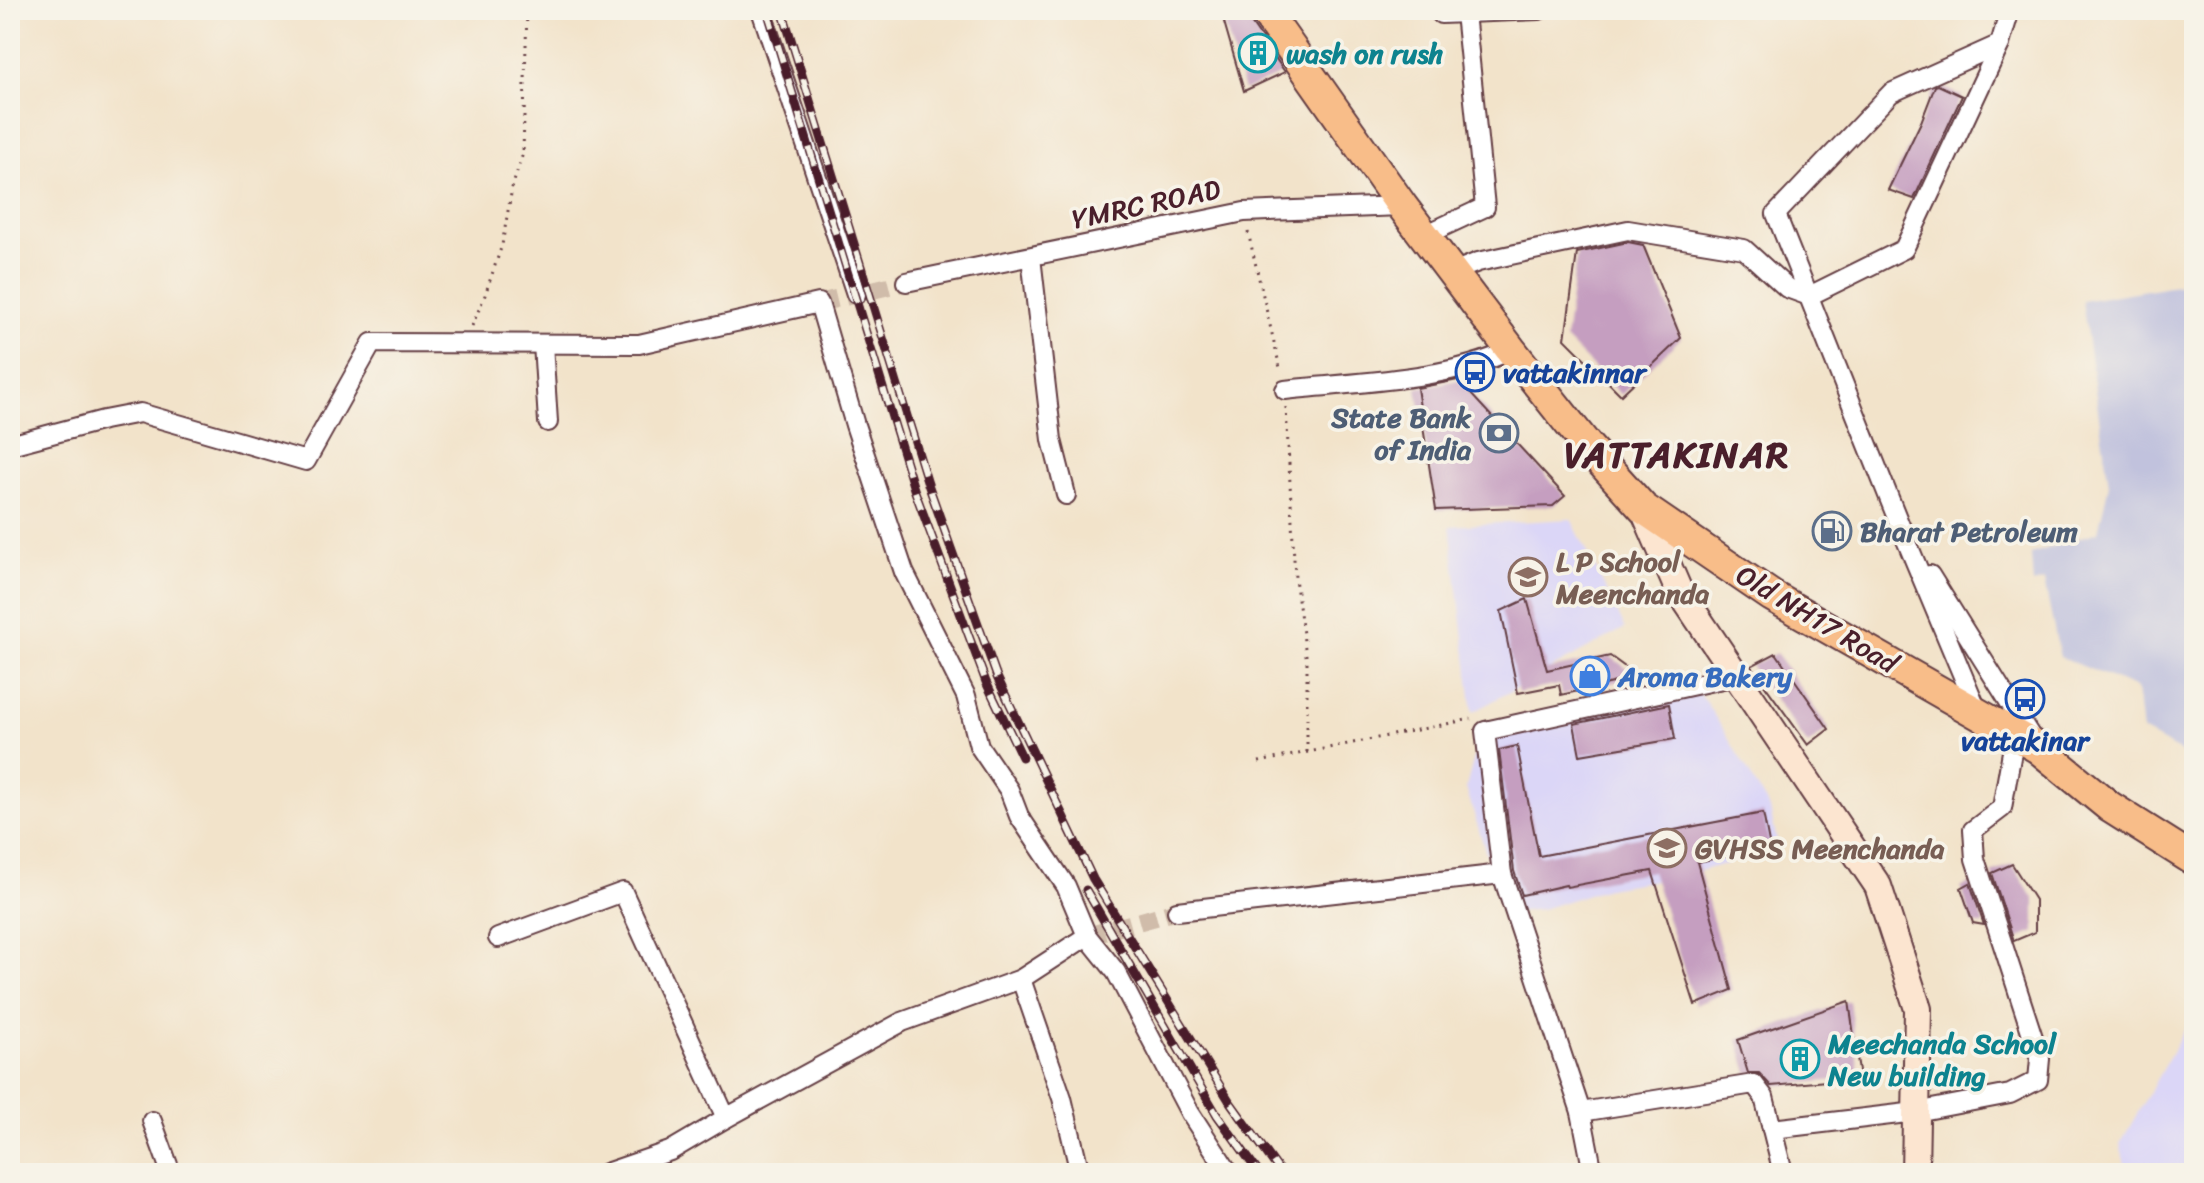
<svg xmlns="http://www.w3.org/2000/svg" width="2204" height="1183" font-family="Sriracha,sans-serif">
  <style>
    .built { fill: #dbd6f7 }
    .industrial { fill: #c1c2dd }
    .building { fill: #c59ec0 }
    .lines { fill: none; stroke-linecap: round; stroke-linejoin: round }
    .street-tunnel { stroke: #d0bcaa; stroke-width: 18; stroke-dasharray: 18 9; stroke-linecap: butt }
    .street-casing { stroke: #633c43; stroke-width: 22 }
    .secondary-casing { stroke: #633c43; stroke-width: 30 }
    .primary-casing { stroke: #633c43; stroke-width: 34 }
    .path { stroke: #633c43; stroke-width: 3; stroke-dasharray: 2 6; stroke-linecap: butt }
    .street { stroke: #fff; stroke-width: 18 }
    .secondary { stroke: #fce5d0; stroke-width: 26 }
    .primary { stroke: #f8bd89; stroke-width: 30 }
    .rail-casing { stroke: #4a1f2b; stroke-width: 9 }
    .rail { stroke: #f7f3e8; stroke-width: 6; stroke-dasharray: 18; stroke-linecap: butt }
    .labels { text-anchor: middle; dominant-baseline: central; stroke-width: 7; stroke-linejoin: round; paint-order: stroke }
    .culture-label { font-size: 28px; font-weight: bold; fill: #0d838f; stroke: #f7f3e8; text-anchor: start }
    .street-label { font-size: 28px; fill: #4a1f2b; stroke: #f7f3e8 }
    .transit-label { font-size: 28px; font-weight: bold; fill: #164399; stroke: #f7f3e8; text-anchor: start }
    .service-label { font-size: 28px; font-weight: bold; fill: #4e5e75; stroke: #f7f3e8; text-anchor: end }
    .education-label { font-size: 28px; font-weight: bold; fill: #785e54; stroke: #f7f3e8; text-anchor: start }
    .shop-label { font-size: 28px; font-weight: bold; fill: #366cbe; stroke: #f7f3e8; text-anchor: start }
    .district-label { font-size: 36px; font-weight: bold; letter-spacing: 2px; fill: #4a1f2b; stroke: #f7f3e8 }
  </style>
  <rect width="100%" height="100%" fill="#f7f3e8"/>
  <filter id="ink" filterUnits="userSpaceOnUse"><feTurbulence type="fractalNoise" baseFrequency=".0125" numOctaves="2"/><feDisplacementMap in="SourceGraphic" scale="16" xChannelSelector="R" yChannelSelector="G"/><feConvolveMatrix kernelMatrix="1 2 1 2 8 2 1 2 1" color-interpolation-filters="sRGB"/></filter>
  <filter id="wash" filterUnits="userSpaceOnUse"><feTurbulence type="fractalNoise" baseFrequency=".006" numOctaves="4" result="noise"/><feDisplacementMap in="SourceGraphic" scale="32" xChannelSelector="R" yChannelSelector="G"/><feGaussianBlur stdDeviation="1.8" result="paint"/><feColorMatrix in="noise" values="0 0 0 0 0 0 0 0 0 0 0 0 0 0 0 0 0 1.4 0 .05"/><feComposite in="paint" operator="in"/></filter>
  <g filter="url(#wash)">
    <rect width="100%" height="100%" fill="#f2e3ca"/>
    <!-- built -->
    <g class="built">
      <path d="M1571,519L1625,628L1473,712L1450,526Z"/>
      <path d="M1699,692L1723,729L1770,809L1777,842L1773,855L1736,861L1676,877L1607,888L1542,909L1515,912L1498,892L1466,788L1481,731Z"/>
      <path d="M2194,1013V1173H2127L2120,1144Z"/>
    </g>
    <!-- industrial -->
    <path class="industrial" d="M2194,282V759L2142,731L2137,688L2060,657L2044,581L2033,584L2031,554L2098,532L2109,484L2082,301Z"/>
    <g id="blocks">
      <!-- building -->
      <g class="building">
        <path d="M1245,10L1249,20L1285,72L1244,91L1224,22Z"/>
        <path d="M1938,85L1962,96L1914,199L1888,190L1921,122L1935,86Z"/>
        <path d="M1628,242L1643,245L1681,338L1621,395L1565,339L1577,253Z"/>
        <path d="M1458,380L1565,496L1553,506L1436,510L1417,388Z"/>
        <path d="M1527,599L1547,670L1610,656L1629,670L1620,681L1561,695L1559,685L1518,693L1501,611Z"/>
        <path d="M1776,653L1829,729L1808,745L1751,666Z"/>
        <path d="M1669,704L1675,739L1580,755L1574,724Z"/>
        <path d="M1517,746L1539,856L1763,813L1770,848L1697,862L1732,990L1695,1005L1652,871L1567,887L1566,885L1522,895L1514,871L1499,750Z"/>
        <path d="M2012,864L2035,900V932L2014,941L1992,873Z"/>
        <path d="M1970,883L1984,925L1973,923L1961,888Z"/>
        <path d="M1849,1001L1860,1078L1771,1086L1759,1073H1748L1738,1040Z"/>
      </g>
    </g>
  </g>
  <g filter="url(#ink)">
    <use href="#blocks" fill-opacity="0" stroke="#633c43" stroke-width="2"/>
    <g class="lines">
      <!-- street-tunnel -->
      <g class="street-tunnel">
        <path d="M819,303L906,282"/>
        <path d="M1087,936L1177,911"/>
      </g>
      <!-- street casing -->
      <g class="street-casing">
        <g id="street">
          <path d="M761,10L856,294"/>
          <path d="M1440,10L1441,14L1539,10"/>
          <path d="M1425,235L1485,207L1465,13"/>
          <path d="M1031,257L1052,440L1066,495"/>
          <path d="M1453,272L1478,262L1628,230L1744,249L1787,288L1809,296L1904,249L2000,44"/>
          <path d="M906,282L1244,212L1402,206"/>
          <path d="M543,344L548,422"/>
          <path d="M1285,390C1356,382 1446,381 1511,350"/>
          <path d="M10,445L104,420L140,413L306,461L372,343L639,344L819,303L855,425L904,572L966,696L979,746L1009,790L1019,816L1066,886L1087,936L1116,972L1190,1113L1229,1173"/>
          <path d="M1930,575L2033,740"/>
          <path d="M1978,712L1901,528L1776,214L1891,93L2000,44L2010,10"/>
          <path d="M1502,874L1581,1112L1593,1173"/>
          <path d="M1177,911L1502,874L1485,731L1736,676"/>
          <path d="M498,938L623,892L726,1118"/>
          <path d="M1021,979L1062,1098L1080,1173"/>
          <path d="M1581,1112L1754,1084L1764,1097L1783,1173"/>
          <path d="M152,1121L171,1173"/>
          <path d="M1772,1129L1916,1112L2010,1094L2038,1080L2040,1059L1975,859L1973,830L2002,808L2015,735"/>
          <path d="M606,1173L670,1151L726,1118L902,1022L1021,979L1087,936"/>
        </g>
      </g>
      <!-- secondary casing -->
      <g class="secondary-casing">
        <path id="secondary" d="M1643,508L1678,589L1878,886L1918,1009L1915,1173"/>
      </g>
      <!-- primary casing -->
      <g class="primary-casing">
        <path id="primary" d="M1264,10L1402,206L1511,350L1588,447L1643,508L1772,596L2038,748L2110,807L2194,860"/>
      </g>
      <!-- path -->
      <g class="path">
        <path d="M1248,232L1281,372"/>
        <path d="M472,326L485,295L502,245L512,188L523,153L527,10"/>
        <path d="M1286,407L1295,578L1307,662V752"/>
        <path d="M1259,762L1471,719"/>
      </g>
      <!-- street -->
      <use href="#street" class="street"/>
      <!-- secondary -->
      <use href="#secondary" class="secondary"/>
      <!-- primary -->
      <use href="#primary" class="primary"/>
      <!-- rail casing -->
      <g class="rail-casing">
        <g id="rail">
          <path d="M767,10L914,489L986,682L1022,757"/>
          <path d="M782,10L928,484L997,677L1093,879L1230,1102L1281,1173"/>
          <path d="M1086,890L1217,1115L1259,1173"/>
        </g>
      </g>
      <!-- rail -->
      <use href="#rail" class="rail"/>
    </g>
  </g>
  <!-- icons -->
  <defs>
    <g id="building-ring" transform="scale(2)"><circle r="9.5" fill="#f7f3e8" stroke="#0f9aa8" stroke-width="1.5"/><path d="M-4-6H4V6H1V3H-1V6H-4ZM-2.5-4.3h1.7v1.8h-1.7ZM.8-4.3h1.7v1.8H.8ZM-2.5-1h1.7V.8h-1.7ZM.8-1h1.7V.8H.8Z" fill="#0f9aa8"/></g>
    <g id="bus-ring" transform="scale(2)"><circle r="9.5" fill="#f7f3e8" stroke="#1a4fb4" stroke-width="1.5"/><path d="M-5-6H5V4H4V6H2V4H-2V6H-4V4H-5ZM-3.5-4V0h7V-4ZM-3.5 1.2v1.5H-2V1.2ZM2 1.2v1.5H3.5V1.2Z" fill="#1a4fb4"/></g>
    <g id="bank-ring" transform="scale(2)"><circle r="9.5" fill="#f7f3e8" stroke="#5c6f8a" stroke-width="1.5"/><path d="M-6-4H6V4H-6ZM0-2.3a2.3 2.3 0 1 0 0 4.6a2.3 2.3 0 1 0 0-4.6Z" fill="#5c6f8a"/></g>
    <g id="fuel-ring" transform="scale(2)"><circle r="9.5" fill="#f7f3e8" stroke="#5c6f8a" stroke-width="1.5"/><path d="M-5.5-6h7V0h2V4h1.3V-2.5L3-4.5l.8-.8L6-3V5H2.5V1h-1V6h-7ZM-4.2-4.7v3.2H.2V-4.7Z" fill="#5c6f8a"/></g>
    <g id="school-ring" transform="scale(2)"><circle r="9.5" fill="#f7f3e8" stroke="#8d6e63" stroke-width="1.5"/><path d="M0-5L7-2L0 1L-7-2ZM-4 1L0 2.5L4 1V4Q0 6-4 4Z" fill="#8d6e63"/></g>
    <g id="shop-ring" transform="scale(2)"><circle r="9.5" fill="#f7f3e8" stroke="#3f7fe0" stroke-width="1.5"/><path d="M-5-2.5h2.3a2.7 3.5 0 0 1 5.4 0H5L5.5 6h-11ZM-1.5-2.5h3a1.5 2.3 0 0 0-3 0Z" fill="#3f7fe0"/></g>
  </defs>
  <g fill-rule="evenodd">
    <use href="#building-ring" x="1258" y="53"/>
    <use href="#bus-ring" x="1475" y="372"/>
    <use href="#bank-ring" x="1499" y="433"/>
    <use href="#fuel-ring" x="1832" y="531"/>
    <use href="#school-ring" x="1528" y="577"/>
    <use href="#shop-ring" x="1590" y="676"/>
    <use href="#bus-ring" x="2025" y="699"/>
    <use href="#school-ring" x="1667" y="848"/>
    <use href="#building-ring" x="1800" y="1059"/>
  </g>
  <g class="labels">
    <!-- culture labels -->
    <g class="culture-label">
      <text x="1286" y="53">wash on rush</text>
      <text x="1828" y="1043">Meechanda School<tspan x="1828" dy="32">New building</tspan></text>
    </g>
    <!-- street labels -->
    <g class="street-label">
      <text transform="translate(1146 204) rotate(-12)">YMRC ROAD</text>
      <text transform="translate(1817 619) rotate(31)">Old NH17 Road</text>
    </g>
    <!-- transit labels -->
    <g class="transit-label">
      <text x="1503" y="372">vattakinnar</text>
      <text x="2025" y="740" text-anchor="middle">vattakinar</text>
    </g>
    <!-- service labels -->
    <g class="service-label">
      <text x="1471" y="417">State Bank<tspan x="1471" dy="32">of India</tspan></text>
      <text x="1860" y="531" text-anchor="start">Bharat Petroleum</text>
    </g>
    <!-- education labels -->
    <g class="education-label">
      <text x="1556" y="561">L P School<tspan x="1556" dy="32">Meenchanda</tspan></text>
      <text x="1695" y="848">GVHSS Meenchanda</text>
    </g>
    <!-- shop labels -->
    <g class="shop-label">
      <text x="1618" y="676">Aroma Bakery</text>
    </g>
    <!-- district labels -->
    <g class="district-label">
      <text x="1677" y="455">VATTAKINAR</text>
    </g>
  </g>
  <!-- margin -->
  <rect width="2204" height="1183" fill="none" stroke="#f7f3e8" stroke-width="40"/>
</svg>
